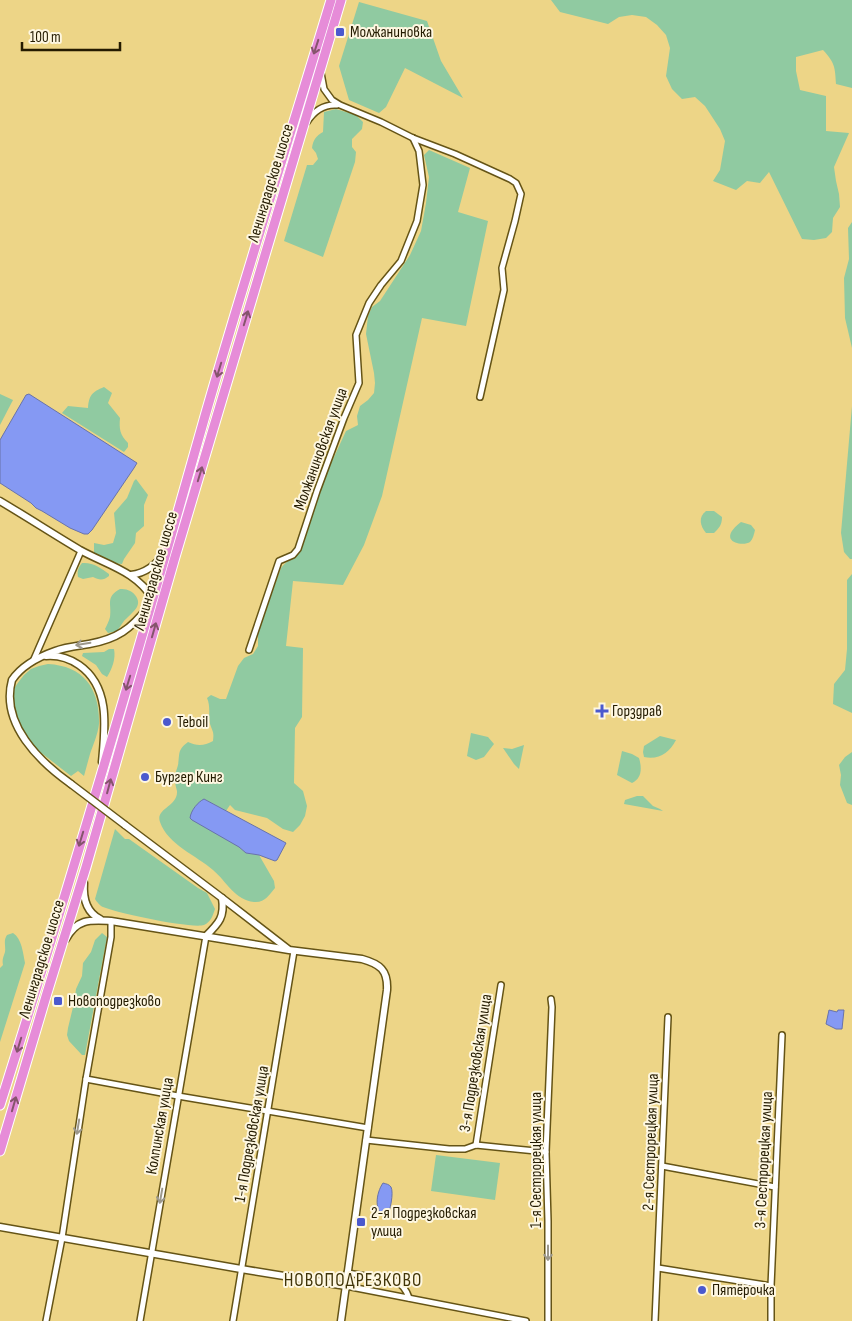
<svg xmlns="http://www.w3.org/2000/svg" width="852" height="1321" font-family="'Sofia Sans Condensed',sans-serif">
  <style>
    .green { fill: #90caa1 }
    .water { fill: #8599f3; stroke: #6873aa }
    .lines { fill: none; stroke-linecap: round; stroke-linejoin: round }
    .minor-casing { stroke: #655416; stroke-width: 8 }
    .tertiary-casing { stroke: #655416; stroke-width: 9 }
    .trunk-casing { stroke: #fff; stroke-width: 11 }
    .minor { stroke: #fff; stroke-width: 5 }
    .tertiary { stroke: #fff; stroke-width: 6 }
    .trunk { stroke: #e68cd8; stroke-width: 9 }
    .tertiary-bridge-casing { stroke: #655416; stroke-width: 9; stroke-linecap: butt }
    .tertiary-bridge { stroke: #fff; stroke-width: 6 }
    .oneway { stroke: #85546c }
    .oneway2 { stroke: #9c988c }
    .poi-dot { fill: #4b59ce; stroke: #fef7e1; stroke-width: 2 }
    .labels { text-anchor: middle; dominant-baseline: central; stroke-width: 4; stroke-linejoin: round; paint-order: stroke }
    .poi-label { font-size: 16px; fill: #241b00; stroke: #fef7e1; text-anchor: start }
    .street-label { font-size: 16px; fill: #241b00; stroke: #fef7e1 }
    .quarter-label { font-size: 19px; letter-spacing: 1px; fill: #403408; stroke: #fef7e1 }
  </style>
  <rect width="100%" height="100%" fill="#edd587"/>
  <!-- green -->
  <g class="green">
    <path d="M551,0H852V88L836,84C835,67 835,63 823,50L796,57V71L800,90L826,96V131L849,133L834,167L836,181L839,194L840,207L833,218L832,232L826,238L814,240L802,239L769,172L760,183L747,181L736,190L713,181L720,170L725,141L720,129L705,106L695,97L682,99L672,89L666,76L670,48L666,35L657,25L646,17L632,15L619,17L608,24L560,12Z"/>
    <path d="M359,2L427,21L441,61L463,98L405,68L386,107L379,113L349,100L339,66Z"/>
    <path d="M336,109L356,115L363,122L362,129L352,139V147L356,152L355,162L323,257L284,241L307,165H313L318,159L316,153L312,148C313,140 316,136 323,132L324,112Z"/>
    <path d="M429,150L470,168L458,212L488,221L466,326L422,318L382,496L364,545L343,585L293,581L286,646L303,648L302,717L295,728L294,783L303,791L307,806L305,816L300,825L293,832L283,829L267,818L235,810L230,805L226,811L204,799L239,847L246,853L259,855L274,881L275,888C269,895 265,903 254,902C235,900 226,881 213,870C196,855 168,845 160,822C155,808 178,807 177,791C176,787 175,784 175,780C174,774 177,770 178,765C180,754 177,750 188,742C197,746 204,746 213,741C214,731 213,733 210,724C208,716 211,707 207,698L211,695L220,699H226L238,666L244,658L253,654L258,646V630L281,568C288,559 293,560 300,550L328,470L346,431L358,425L357,416L360,406L368,400L374,393L375,383L374,373L366,334L368,316L372,307L380,301L410,255L421,231L426,203L429,177L424,155Z"/>
    <path d="M852,222V348L845,318L844,278L849,259L848,228Z"/>
    <path d="M104,387L112,393L108,403L120,418C119,429 120,435 128,443V447L124,452L62,413L68,406L88,408C89,395 92,392 104,387Z"/>
    <path d="M0,394L13,400L0,425Z"/>
    <path d="M852,406V559H850L844,552L841,533Z"/>
    <path d="M136,479L148,495L144,505V526L136,533L135,543L124,559L122,564C109,563 106,557 94,553V543L104,545L113,543L116,533L114,513L127,498L134,481Z"/>
    <path d="M706,511H714L722,517C722,525 719,528 714,533H706C700,526 698,517 706,511Z"/>
    <path d="M741,522L751,525L755,530C754,534 753,539 750,542C743,547 715,542 741,522Z"/>
    <path d="M82,563C93,562 101,568 109,574V576C103,581 99,580 93,577L83,579L78,577C77,571 78,568 82,563Z"/>
    <path d="M852,574V713L833,704L834,684L845,670L847,649V580Z"/>
    <path d="M120,589C126,589 131,590 135,595C143,605 134,611 127,618C123,621 121,626 117,631L108,633L105,629C107,625 109,621 110,617C112,604 105,597 120,589Z"/>
    <path d="M109,649H114C116,659 112,669 107,677L102,674L96,665L82,656L83,653L104,652Z"/>
    <path d="M48,664C84,666 100,689 99,724C98,734 93,745 90,754C88,761 86,769 84,776L78,771L71,776L35,748L12,716V692L17,684L24,675L31,669L39,666Z"/>
    <path d="M471,733L488,737L494,744L484,757L476,760L467,756Z"/>
    <path d="M660,736L676,740C669,753 659,760 644,757L643,752L644,746Z"/>
    <path d="M524,745L519,769L514,764L503,748L512,749Z"/>
    <path d="M622,751L632,754L639,758C642,768 642,778 632,783L617,775Z"/>
    <path d="M852,752V805L847,803L840,785L841,775L839,765L845,757Z"/>
    <path d="M637,796H643L653,806L660,809L663,811L624,804L625,800Z"/>
    <path d="M115,829L125,839H129L198,888L207,893L215,909C213,915 211,922 204,925C192,929 117,913 103,907C100,906 97,902 95,899Z"/>
    <path d="M13,933C22,939 23,953 25,963L0,1042V968L3,965C2,960 3,958 5,952C6,946 3,941 7,935Z"/>
    <path d="M102,933L107,937L85,1055H82L69,1041L67,1035L68,1028L74,1003L76,989L82,976L83,963L91,952L95,940Z"/>
    <path d="M436,1155L500,1163L495,1200L431,1191Z"/>
  </g>
  <!-- water -->
  <g class="water">
    <path d="M29,394L137,463L134,468L92,530L88,534H84L70,528L42,511L36,508L31,503L0,483V440L26,395Z"/>
    <path d="M204,799L286,843L277,860L275,861L259,855L246,853L239,847L192,820L190,818C191,810 198,802 204,799Z"/>
    <path d="M829,1010L837,1012L838,1010H844L842,1029H836L826,1024Z"/>
    <path d="M383,1183C386,1184 389,1184 391,1187C394,1193 390,1211 387,1217C373,1213 376,1193 383,1183Z"/>
  </g>
  <g class="lines">
    <!-- minor casing -->
    <g class="minor-casing">
      <g id="minor">
        <path d="M321,73L324,89L332,100L340,105L381,122L413,138L455,154L510,179L516,183L521,194L515,221L502,268L504,290L480,397"/>
        <path d="M307,122C314,111 324,104 337,105"/>
        <path d="M249,650L279,561L293,555L298,549L317,491L344,418L359,383L356,335L369,303L381,285L401,261L417,221L423,185L419,151L413,138"/>
        <path d="M34,659L81,551"/>
        <path d="M86,1079L178,1096L368,1128"/>
        <path d="M366,1140L449,1149H465L476,1145L546,1152"/>
        <path d="M476,1145L501,985"/>
        <path d="M662,1166L775,1187"/>
        <path d="M658,1268L771,1286"/>
        <path d="M347,1273L393,1280C402,1284 406,1289 409,1298"/>
        <path d="M346,1286L526,1321"/>
        <path d="M46,1321L62,1238L86,1079L111,937V921"/>
        <path d="M140,1321L206,936"/>
        <path d="M233,1321L294,951"/>
        <path d="M548,1321V1221L546,1152L552,1007L551,999"/>
        <path d="M655,1321L668,1017"/>
        <path d="M771,1321V1286L782,1035"/>
      </g>
    </g>
    <!-- tertiary casing -->
    <g class="tertiary-casing">
      <g id="tertiary">
        <path d="M0,501C27,517 53,534 80,550C107,565 136,571 153,599"/>
        <path d="M131,575C146,573 155,565 165,554"/>
        <path d="M46,656C58,655 70,659 79,665C111,687 105,729 102,762"/>
        <path d="M71,784C40,762 0,724 12,680C22,665 38,657 55,651C66,647 77,646 89,644C117,639 131,629 148,607"/>
        <path d="M125,825L222,898L288,949"/>
        <path d="M84,883C83,897 86,912 100,919"/>
        <path d="M206,936C219,923 225,917 222,898"/>
        <path d="M66,939C77,918 91,920 111,921L289,950L362,959C380,964 388,970 387,990L341,1321"/>
        <path d="M0,1227L241,1269L346,1286"/>
      </g>
    </g>
    <!-- trunk casing -->
    <g class="trunk-casing">
      <g id="trunk">
        <path d="M0,1105C72,877 140,647 205,416C245,277 289,139 331,0"/>
        <path d="M0,1151L47,993L86,867L175,557L341,0"/>
      </g>
    </g>
    <!-- minor -->
    <use href="#minor" class="minor"/>
    <!-- tertiary -->
    <use href="#tertiary" class="tertiary"/>
    <!-- trunk -->
    <use href="#trunk" class="trunk"/>
    <!-- tertiary-bridge casing -->
    <g class="tertiary-bridge-casing">
      <path id="tertiary-bridge" d="M71,784L125,825"/>
    </g>
    <!-- tertiary-bridge -->
    <use href="#tertiary-bridge" class="tertiary-bridge"/>
  </g>
  <!-- one-way arrows -->
  <defs><path id="oneway-shaft" d="M-6 0H5M1.5-3L5.5 0L1.5 3" fill="none" stroke-width="1.6" stroke-linecap="round" stroke-linejoin="round" transform="scale(1.25)"/></defs>
  <g class="oneway">
    <use href="#oneway-shaft" transform="translate(316 47) rotate(108)"/>
    <use href="#oneway-shaft" transform="translate(246 318) rotate(-73)"/>
    <use href="#oneway-shaft" transform="translate(219 370) rotate(107)"/>
    <use href="#oneway-shaft" transform="translate(200 474) rotate(-73)"/>
    <use href="#oneway-shaft" transform="translate(154 630) rotate(-74)"/>
    <use href="#oneway-shaft" transform="translate(128 683) rotate(107)"/>
    <use href="#oneway-shaft" transform="translate(109 786) rotate(-75)"/>
    <use href="#oneway-shaft" transform="translate(81 839) rotate(107)"/>
    <use href="#oneway-shaft" transform="translate(19 1045) rotate(107)"/>
    <use href="#oneway-shaft" transform="translate(14 1104) rotate(-74)"/>
  </g>
  <g class="oneway2">
    <use href="#oneway-shaft" transform="translate(83 644) rotate(171)"/>
    <use href="#oneway-shaft" transform="translate(78 1127) rotate(99)"/>
    <use href="#oneway-shaft" transform="translate(161 1196) rotate(100)"/>
    <use href="#oneway-shaft" transform="translate(548 1253) rotate(90)"/>
  </g>
  <!-- markers -->
  <g class="poi-dot">
    <rect x="335" y="27" width="10" height="10" rx="2.5"/>
    <path d="M599.5 703.5h5v5h5v5h-5v5h-5v-5h-5v-5h5z"/>
    <circle cx="167" cy="722" r="5"/>
    <circle cx="145" cy="777" r="5"/>
    <rect x="53" y="996" width="10" height="10" rx="2.5"/>
    <rect x="356" y="1217" width="10" height="10" rx="2.5"/>
    <circle cx="702" cy="1290" r="5"/>
  </g>
  <g class="labels">
    <!-- poi labels -->
    <g class="poi-label">
      <text x="350" y="32">Молжаниновка</text>
      <text x="612" y="711">Горздрав</text>
      <text x="177" y="722">Teboil</text>
      <text x="155" y="777">Бургер Кинг</text>
      <text x="68" y="1001">Новоподрезково</text>
      <text x="371" y="1213">2-я Подрезковская<tspan x="371" dy="18">улица</tspan></text>
      <text x="712" y="1290">Пятёрочка</text>
    </g>
    <!-- street labels -->
    <g class="street-label">
      <text transform="translate(271 183) rotate(-73)">Ленинградское шоссе</text>
      <text transform="translate(321 449) rotate(-70)">Молжаниновская улица</text>
      <text transform="translate(156 571) rotate(-74)">Ленинградское шоссе</text>
      <text transform="translate(42 959) rotate(-73)">Ленинградское шоссе</text>
      <text transform="translate(476 1063) rotate(-81)">3-я Подрезковская улица</text>
      <text transform="translate(160 1126) rotate(-80)">Колпинская улица</text>
      <text transform="translate(252 1134) rotate(-80)">1-я Подрезковская улица</text>
      <text transform="translate(651 1142) rotate(-88)">2-я Сестрорецкая улица</text>
      <text transform="translate(536 1160) rotate(-90)">1-я Сестрорецкая улица</text>
      <text transform="translate(764 1160) rotate(-87)">3-я Сестрорецкая улица</text>
    </g>
    <!-- quarter labels -->
    <g class="quarter-label">
      <text x="353" y="1280">НОВОПОДРЕЗКОВО</text>
    </g>
  </g>
  <!-- scale -->
  <path d="M22 42v8h98v-8" fill="none" stroke="#241b00" stroke-width="2.5"/>
  <text x="30" y="42" font-size="15" fill="#241b00" stroke="#fef7e1" stroke-width="4" paint-order="stroke">100 m</text>
</svg>
